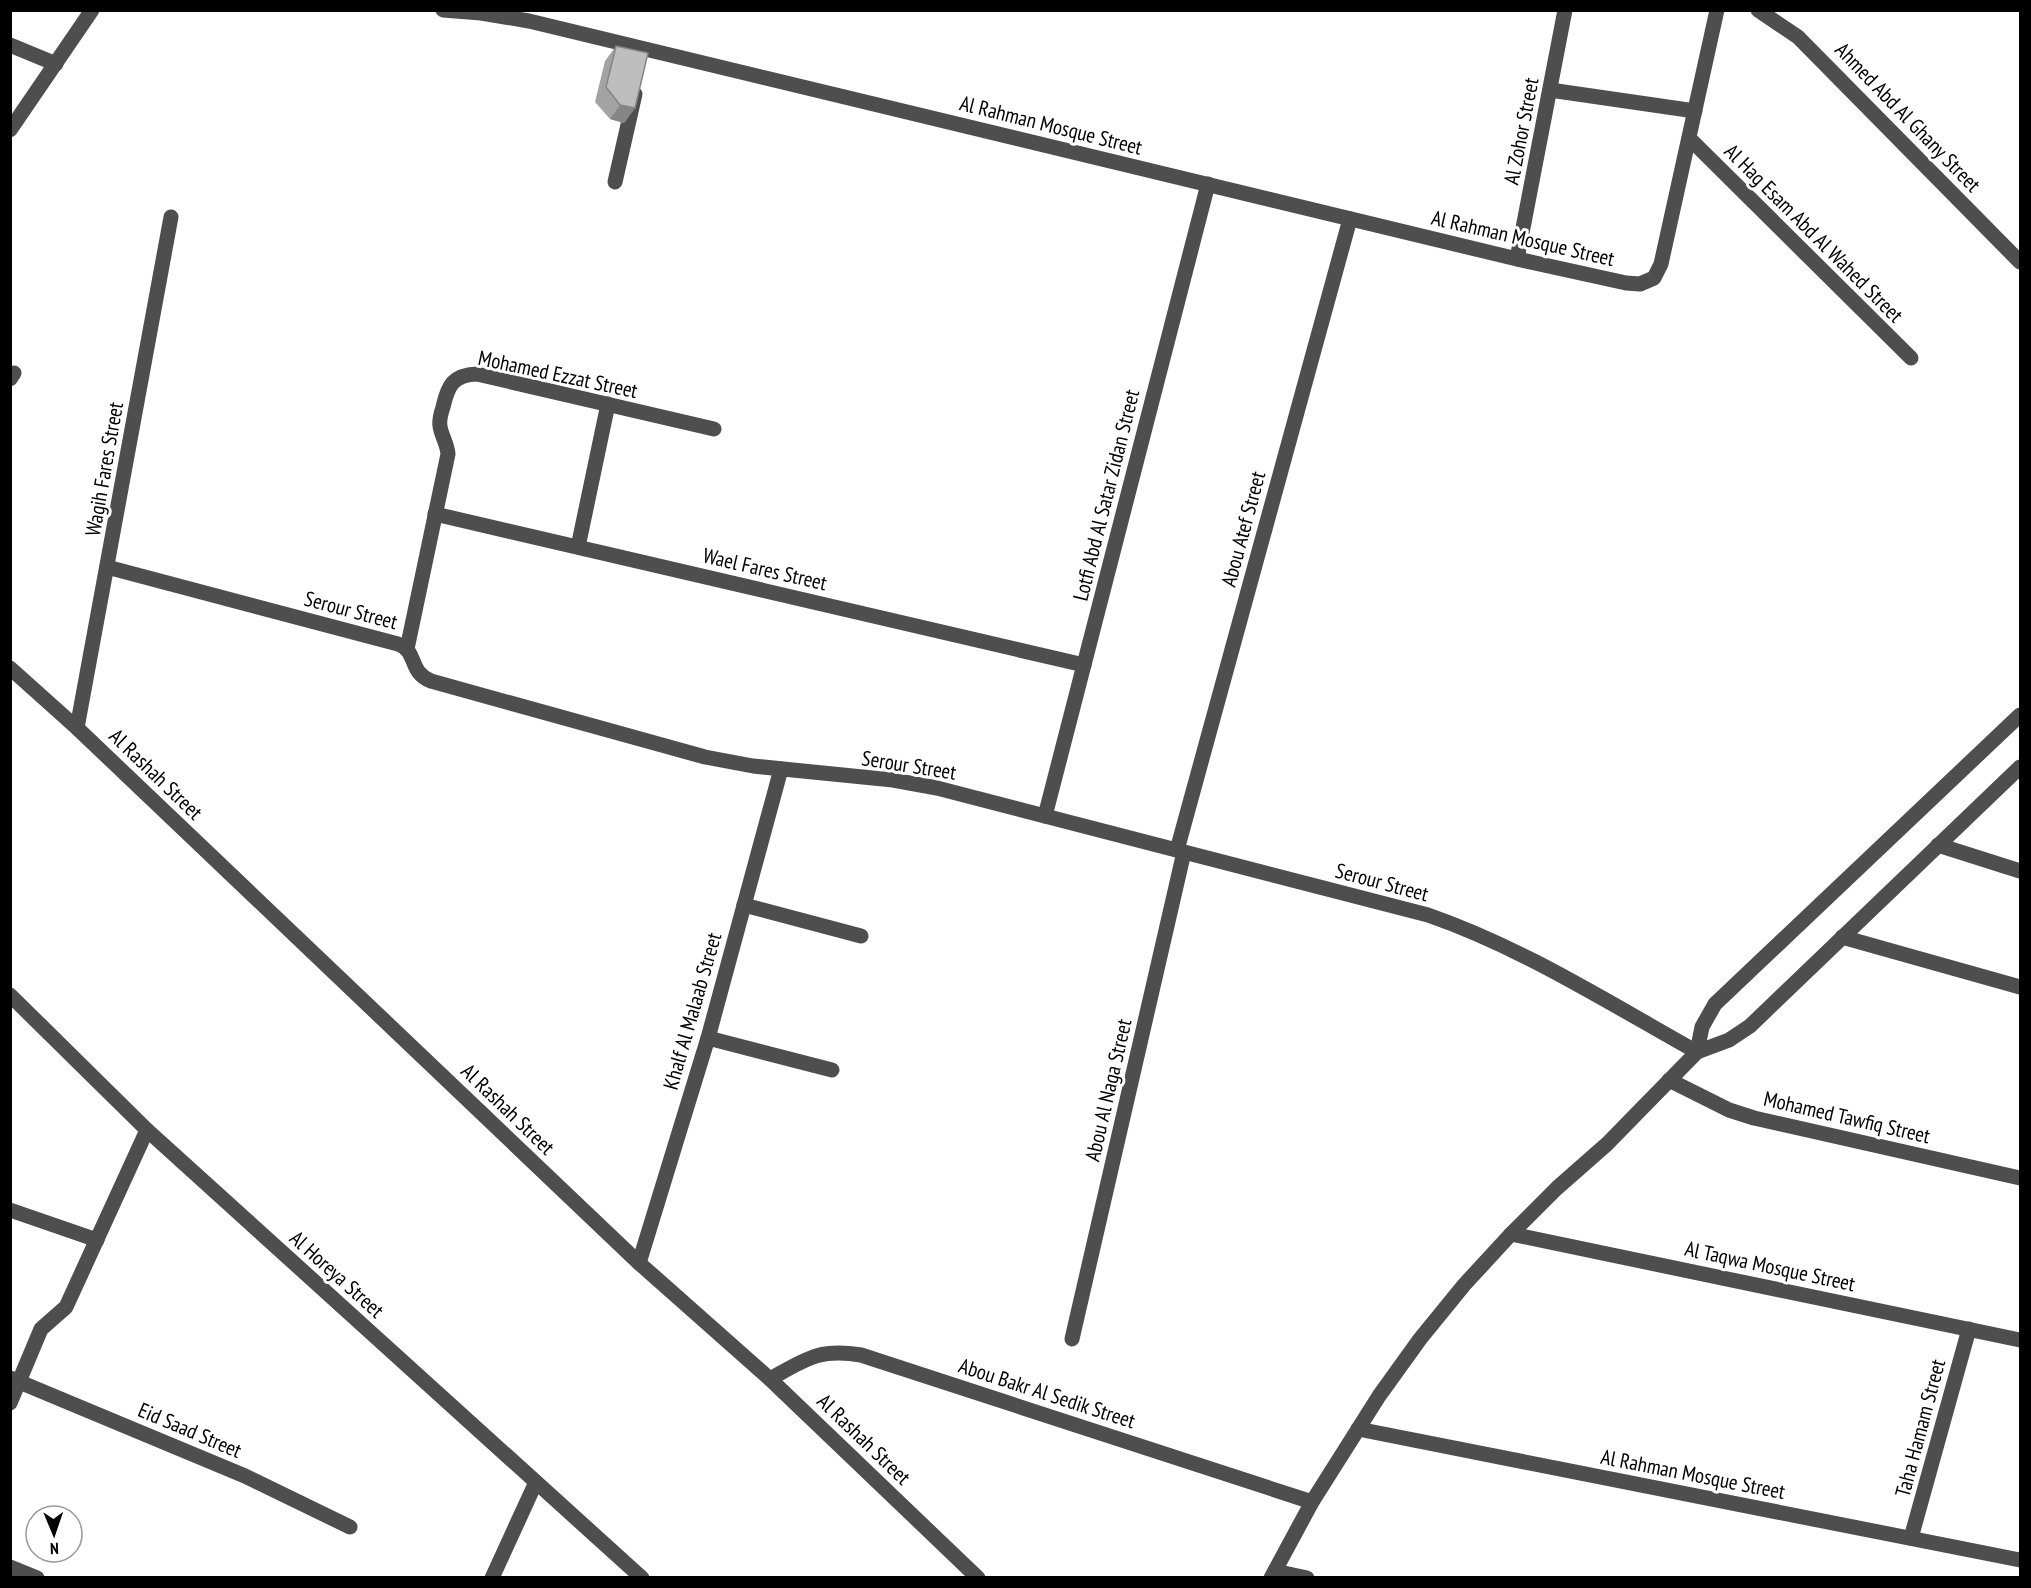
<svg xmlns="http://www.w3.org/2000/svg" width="2031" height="1588" font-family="'PT Sans Narrow',sans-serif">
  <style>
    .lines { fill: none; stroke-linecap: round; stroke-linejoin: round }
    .minor { stroke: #4e4e4e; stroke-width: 15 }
    .wall { fill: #a3a3a3 }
    .shaded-wall { fill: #858585 }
    .building { fill: #bebebe; stroke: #858585; stroke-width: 1.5 }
    .labels { text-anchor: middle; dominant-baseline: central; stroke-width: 6; stroke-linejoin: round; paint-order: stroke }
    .street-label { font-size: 21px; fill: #000; stroke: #fff }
  </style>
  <rect width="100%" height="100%" fill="#fff"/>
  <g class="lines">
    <!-- minor -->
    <g class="minor">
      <path d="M443,10L481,13L529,21L1517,259L1626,283L1640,284L1654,278L1661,264L1717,10"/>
      <path d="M1758,10L1798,37L2020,262"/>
      <path d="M10,45L56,64"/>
      <path d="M1550,90L1695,111"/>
      <path d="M10,130L92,10"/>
      <path d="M1689,138L1911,358"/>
      <path d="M615,182L635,94"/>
      <path d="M1517,259L1565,10"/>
      <path d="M10,379L14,373"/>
      <path d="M435,514L1084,665"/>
      <path d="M578,547L608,404"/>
      <path d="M107,567L398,644C418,651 408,672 431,681L705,757L753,766L893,780L937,788L1428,915C1523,948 1609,1003 1697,1052"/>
      <path d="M407,649L448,454C447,443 441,435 440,426C439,420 441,413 443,407C448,385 453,375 477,374L714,429"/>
      <path d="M10,668L77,728L639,1263L770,1379L978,1578"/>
      <path d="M77,728L171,217"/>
      <path d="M1045,816L1208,184"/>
      <path d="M1938,845L2020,871"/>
      <path d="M1177,850L1350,219"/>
      <path d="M744,905L861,936"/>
      <path d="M1842,937L2020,987"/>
      <path d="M10,995L147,1130L642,1578"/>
      <path d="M708,1038L832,1070"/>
      <path d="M1697,1052L1702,1027L1715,1004L2020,715"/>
      <path d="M1669,1080L1729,1110L1754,1118L2020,1178"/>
      <path d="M10,1210L97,1240"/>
      <path d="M1511,1234L2020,1340"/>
      <path d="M639,1263L708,1038L781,769"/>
      <path d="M1072,1339L1184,852"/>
      <path d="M10,1378L245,1476L350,1527"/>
      <path d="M770,1379C806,1359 819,1348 861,1355L1312,1502"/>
      <path d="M10,1403L41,1329L66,1307L147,1130"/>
      <path d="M1358,1429L2020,1560"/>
      <path d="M1911,1538L1969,1329"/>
      <path d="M10,1567L37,1578"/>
      <path d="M1275,1571L1307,1578"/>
      <path d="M492,1578L536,1482"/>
      <path d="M1271,1578L1312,1502L1379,1396L1420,1339L1464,1285L1511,1234L1557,1188L1607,1144L1697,1052L1729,1040L1750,1026L2020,767"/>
    </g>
  </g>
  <!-- wall -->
  <path class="wall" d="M616,46L635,108L624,123L610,119L595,102L605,61Z"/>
  <!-- shaded-wall -->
  <path class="shaded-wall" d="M620,105L635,108L624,123L610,119Z"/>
  <!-- building -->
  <path class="building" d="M616,46L648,53L635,108L620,105L606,87Z"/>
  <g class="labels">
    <!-- street labels -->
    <g class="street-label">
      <text transform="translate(1908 117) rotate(46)">Ahmed Abd Al Ghany Street</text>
      <text transform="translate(1051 125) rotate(14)">Al Rahman Mosque Street</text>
      <text transform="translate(1521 131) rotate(-79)">Al Zohor Street</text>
      <text transform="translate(1814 233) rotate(45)">Al Hag Esam Abd Al Wahed Street</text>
      <text transform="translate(1523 238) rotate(13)">Al Rahman Mosque Street</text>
      <text transform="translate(558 374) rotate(12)">Mohamed Ezzat Street</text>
      <text transform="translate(104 469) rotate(-80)">Wagih Fares Street</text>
      <text transform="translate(1106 495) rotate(-76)">Lotfi Abd Al Satar Zidan Street</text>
      <text transform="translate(1243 529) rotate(-75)">Abou Atef Street</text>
      <text transform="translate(765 569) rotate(13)">Wael Fares Street</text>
      <text transform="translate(351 610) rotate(15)">Serour Street</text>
      <text transform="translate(909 765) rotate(9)">Serour Street</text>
      <text transform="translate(156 774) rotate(44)">Al Rashah Street</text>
      <text transform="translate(1382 882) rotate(15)">Serour Street</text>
      <text transform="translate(692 1011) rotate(-74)">Khalf Al Malaab Street</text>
      <text transform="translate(1108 1090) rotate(-77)">Abou Al Naga Street</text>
      <text transform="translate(508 1109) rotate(44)">Al Rashah Street</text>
      <text transform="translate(1847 1117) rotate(13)">Mohamed Tawfiq Street</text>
      <text transform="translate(1770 1266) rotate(12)">Al Taqwa Mosque Street</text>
      <text transform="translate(337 1274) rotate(42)">Al Horeya Street</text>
      <text transform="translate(1047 1393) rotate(18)">Abou Bakr Al Sedik Street</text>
      <text transform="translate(1920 1428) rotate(-75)">Taha Hamam Street</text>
      <text transform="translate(190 1430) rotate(23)">Eid Saad Street</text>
      <text transform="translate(864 1439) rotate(44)">Al Rashah Street</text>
      <text transform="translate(1693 1474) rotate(11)">Al Rahman Mosque Street</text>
    </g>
  </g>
  <!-- border -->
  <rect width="2031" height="1588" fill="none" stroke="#000000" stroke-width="24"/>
  <!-- north arrow -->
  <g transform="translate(54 1534) rotate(178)"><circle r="28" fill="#ffffff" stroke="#999999" stroke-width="1.5"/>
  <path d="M0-4.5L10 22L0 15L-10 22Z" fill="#000000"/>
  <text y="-9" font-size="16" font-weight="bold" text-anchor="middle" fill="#000000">N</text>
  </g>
</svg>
